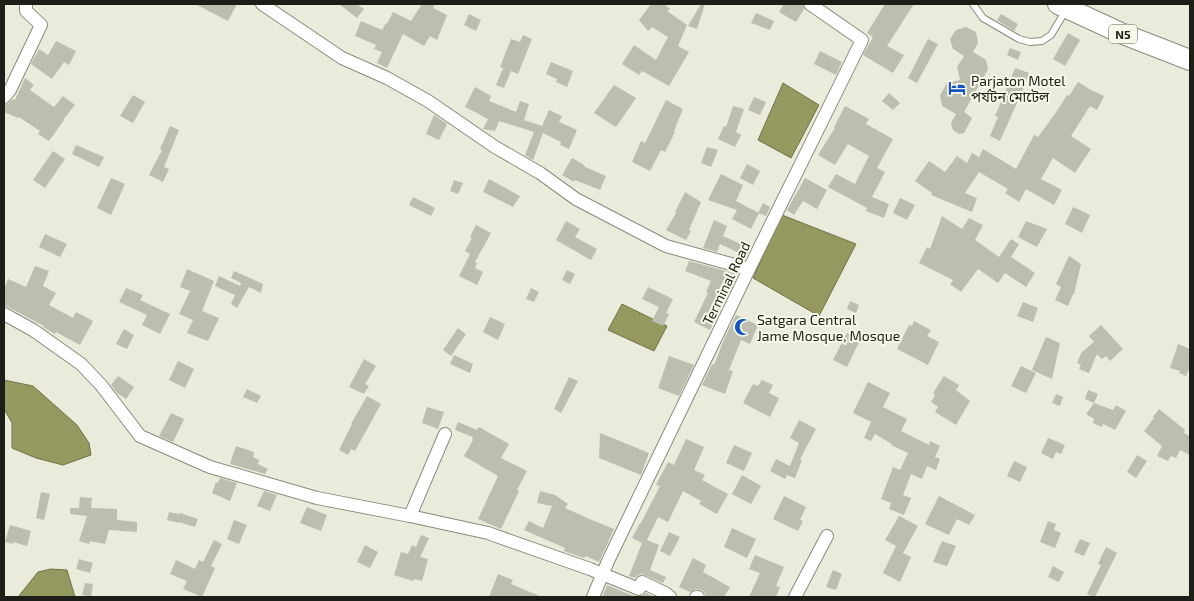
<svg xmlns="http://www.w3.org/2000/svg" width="1194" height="601" font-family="'Exo 2','Noto Sans Bengali',sans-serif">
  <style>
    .water { fill: #95985f; stroke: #71734a }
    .building { fill: #bcbeaf }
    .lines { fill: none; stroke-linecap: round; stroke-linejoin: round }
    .service-casing { stroke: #8a8b7c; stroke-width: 8 }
    .minor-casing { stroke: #8a8b7c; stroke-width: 14 }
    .trunk-casing { stroke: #8a8b7c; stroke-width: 22 }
    .service { stroke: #fff; stroke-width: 6 }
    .minor { stroke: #fff; stroke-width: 12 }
    .trunk { stroke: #fff; stroke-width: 20 }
    .labels { text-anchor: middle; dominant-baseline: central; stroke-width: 4; stroke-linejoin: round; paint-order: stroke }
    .shield { fill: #f7f8e9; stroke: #5e5f57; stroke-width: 1 }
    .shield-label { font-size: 12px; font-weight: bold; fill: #1d1e18 }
    .poi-label { font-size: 14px; fill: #1d1e18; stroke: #f7f8e9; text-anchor: start }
    .street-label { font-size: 14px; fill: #1d1e18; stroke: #f7f8e9 }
  </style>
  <rect width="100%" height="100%" fill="#eaebdb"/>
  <!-- water -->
  <g class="water">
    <path d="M783,83L819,105L791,158L758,140Z"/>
    <path d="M782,215L856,244L819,316L753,278Z"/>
    <path d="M622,304L667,326L654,351L608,330Z"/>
    <path d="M4,380L33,386L77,425L89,443L91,455L63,465L36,458L12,448V423L4,409Z"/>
    <path d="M51,569L67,570L75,597H18L38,572Z"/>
  </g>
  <!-- building -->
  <g class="building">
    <path d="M195,4H237L228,21Z"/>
    <path d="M339,4H356L364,9L357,18Z"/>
    <path d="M422,4H435L433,8L447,15L437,40L430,36L424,46L403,34L387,68L377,63L382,52L374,49L376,45L355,36L361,21L382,30L386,23L387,24L393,12L411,21Z"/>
    <path d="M651,4H664L670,9L667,11L687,25L678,46L689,52L669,86L642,71L639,75L622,64L634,45L656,60L668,37L652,27L648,31L639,20Z"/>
    <path d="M701,4H705L697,29L688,26Z"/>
    <path d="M784,4H802L804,9L796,22L779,12Z"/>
    <path d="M885,4H914L887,46L904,55L893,73L863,55L873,37L867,33Z"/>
    <path d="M756,13L774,21L770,30L751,23Z"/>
    <path d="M469,14L481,20L476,31L464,25Z"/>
    <path d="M1001,14L1018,24L1014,31L997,20Z"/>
    <path d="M966,27L976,32L978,43L973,52L986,60L988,69L964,112L972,118L964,133L959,134L953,130L951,123L956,114L942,106L940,95L947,83L960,80L957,67L964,56L953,49L950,39L956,30Z"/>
    <path d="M1068,33L1080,40L1065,66L1053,59Z"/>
    <path d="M523,35L532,39L518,74L511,71L504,88L496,85L503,68L500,67L511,39L520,42Z"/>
    <path d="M928,39L938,44L917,83L908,78Z"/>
    <path d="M56,41L76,51L69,65L64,62L52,79L31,64L39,49L48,55Z"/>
    <path d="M1010,48L1021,52L1018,60L1007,55Z"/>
    <path d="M820,51L842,62L836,75L814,64Z"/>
    <path d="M551,62L573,71L567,87L556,82L557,79L546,74Z"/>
    <path d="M1015,68L1029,73L1021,94L1000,141L990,136L998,117L995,116Z"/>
    <path d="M25,78L34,85L30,90L54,107L63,96L75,105L63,120H64L49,141L38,134L40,131L19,117L18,118L4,112V105L7,104L13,99L15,100Z"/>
    <path d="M1078,82L1091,90L1104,96L1097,110L1090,106L1071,136L1091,149L1075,173L1053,158L1041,179L1062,190L1054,205L1026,189L1019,202L1005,193L1008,189L979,172L965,193L977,198L972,212L931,195L932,193L915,181L929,161L945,172L957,156L967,163L972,153L979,157L983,149L1016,169L1034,135L1038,137L1057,111L1067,95L1069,96Z"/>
    <path d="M614,85L636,98L616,127L594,113Z"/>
    <path d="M475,87L491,96L489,101L516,112L520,101L529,104L524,120L542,126L549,110L562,116L559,122L577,130L569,149L560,145L561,142L543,133L533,160L525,155L534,132L499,121L495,131L483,129L488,119L465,107Z"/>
    <path d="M889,93L900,103L893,110L882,101Z"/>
    <path d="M133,95L145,102L133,123L120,116Z"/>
    <path d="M754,97L766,102L760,115L748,110Z"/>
    <path d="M666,100L683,109L674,131L675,132L665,152L661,150L650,171L632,162L641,141L645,143Z"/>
    <path d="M733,106L744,109L736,132L741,135L735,147L718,139L724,126L726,127Z"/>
    <path d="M845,106L869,119L866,124L893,139L877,168L885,172L872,197L889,204L884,218L866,211L867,208L828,187L836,174L855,184L869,156L848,144L835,165L818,155L835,128L834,127Z"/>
    <path d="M434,115L447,124L439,140L426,134Z"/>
    <path d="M170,126L179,130L164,167L169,169L163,182L149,175L162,150L160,149Z"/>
    <path d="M76,145L104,157L99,167L72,154Z"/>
    <path d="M707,147L718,150L711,167L701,163Z"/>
    <path d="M53,151L65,159L45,188L33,180Z"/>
    <path d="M572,158L584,165L583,166L606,176L600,190L575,180L574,182L562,175Z"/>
    <path d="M747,164L760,171L753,185L740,178Z"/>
    <path d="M721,174L743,185L736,201L759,213L751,229L732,219L737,210L708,200Z"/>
    <path d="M111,178L125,184L111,215L97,208Z"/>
    <path d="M805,178L827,190L817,209L803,201L794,215L787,210Z"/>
    <path d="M489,179L520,196L513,207L483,192Z"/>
    <path d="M454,180L463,183L458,194L450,191Z"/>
    <path d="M685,192L701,202L689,230L691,231L686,240L666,230L676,213L675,212Z"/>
    <path d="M413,197L435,208L431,216L409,205Z"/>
    <path d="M900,198L915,205L907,220L893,213Z"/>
    <path d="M763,203L770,207L766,216L758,213Z"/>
    <path d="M1073,207L1090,215L1082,233L1065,224Z"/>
    <path d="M942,216L962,229L969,218L983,225L975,240L999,257L1011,239L1019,244L1011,257L1035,273L1026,287L1005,273L998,283L978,269L961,292L950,284L953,280L919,263L927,247L930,249Z"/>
    <path d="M714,220L727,226L723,236L743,245L739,253L720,244L717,252L703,248Z"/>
    <path d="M566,221L580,229L575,237L597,249L591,260L556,240Z"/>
    <path d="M1026,221L1047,229L1037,247L1018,237Z"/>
    <path d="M476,225L491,233L475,262L477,263L475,268L483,272L477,285L459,276L470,254L465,251L472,238L470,237Z"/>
    <path d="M45,234L67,244L60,257L39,247Z"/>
    <path d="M1069,256L1081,264L1074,294H1073L1068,306L1055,300L1061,287L1056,284Z"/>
    <path d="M689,261L737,274L710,330L694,322L708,293L706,292L711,281L685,271Z"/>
    <path d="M35,266L49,271L43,286L56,293L49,305L73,318L76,312L93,321L80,345L56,332L55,334L43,327L44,326L8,307L4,306V289L8,279L26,287Z"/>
    <path d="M187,269L214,281L202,311L219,318L208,341L187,333L193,320L179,314L190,291L180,287Z"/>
    <path d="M567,270L575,274L570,284L562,280Z"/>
    <path d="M234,271L263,284L261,293L249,287L237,308L231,304L235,295L215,286L219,276L240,286L241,283L231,278Z"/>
    <path d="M648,287L673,299L666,313L669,314L663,326L652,321L659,307L642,299Z"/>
    <path d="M126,288L143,295L140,300L170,314L160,334L142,325L147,315L119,302Z"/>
    <path d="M531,288L539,292L534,302L526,299Z"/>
    <path d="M850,301L859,305L856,313L847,309Z"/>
    <path d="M1023,302L1038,308L1033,322L1017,316Z"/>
    <path d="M736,315L758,325L750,344L741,340L729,370L733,371L725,394L702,385L712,364L714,365L725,337Z"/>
    <path d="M490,317L505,324L498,340L483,332Z"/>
    <path d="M914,321L931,330L927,336L939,342L928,365L897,349L909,325L912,326Z"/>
    <path d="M1101,325L1123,349L1110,361L1106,356L1102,359L1097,354L1089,373L1079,369L1081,365L1077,363L1081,353L1094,342L1089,336Z"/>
    <path d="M458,328L466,334L451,356L443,350Z"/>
    <path d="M124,329L134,335L127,349L116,344Z"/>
    <path d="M847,333L860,340L847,367L833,360Z"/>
    <path d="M1046,337L1060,343L1052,379L1032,370Z"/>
    <path d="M1178,344L1190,349V367L1186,376L1179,373L1180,371L1170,368Z"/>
    <path d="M454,355L473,364L470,373L450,364Z"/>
    <path d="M669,356L694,365L679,396L658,388Z"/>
    <path d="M364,359L376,366L365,384L369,386L364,394L349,387Z"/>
    <path d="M178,361L194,369L185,388L169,380Z"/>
    <path d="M1021,366L1036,373L1026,393L1011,386Z"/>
    <path d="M118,376L134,387L126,399L117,393L111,385Z"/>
    <path d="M944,376L959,385L956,390L970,401L956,425L935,412L938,407L931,402L935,395L933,393Z"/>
    <path d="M569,377L578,381L561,413L554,409Z"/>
    <path d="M762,380L773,385L769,393L779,398L770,417L743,403L753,384L758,386Z"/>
    <path d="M868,382L890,393L883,407L907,419L901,431L929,445L930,441L940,446L935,457L940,459L936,470L927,466L922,479L911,474L903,495L911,498L904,515L889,509L891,503L881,499L893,467L900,470L908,453L891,445L892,444L875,434L871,441L864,438L871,422L853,413Z"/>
    <path d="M247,389L261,396L257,403L243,397Z"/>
    <path d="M1088,390L1098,394L1094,403L1085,399Z"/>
    <path d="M1056,394L1063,397L1060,406L1052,403Z"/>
    <path d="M367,396L381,404L355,451L351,449L348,455L339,450L352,424H351Z"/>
    <path d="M1094,403L1113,410L1116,405L1126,411L1115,430L1103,424L1102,427L1093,423L1094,419L1086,414Z"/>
    <path d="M427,407L444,412L438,429L422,423Z"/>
    <path d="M1159,409L1185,430L1184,433L1190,436V455L1180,450L1176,458L1171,456L1168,461L1157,456L1162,446L1144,431L1154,418L1153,417Z"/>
    <path d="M171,413L184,419L173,442L159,436Z"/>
    <path d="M799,420L816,429L800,459L802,460L795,478L787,475L785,479L770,471L776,459L790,466L799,443L790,438Z"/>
    <path d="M458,422L477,430L479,427L509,444L501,458L527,471L517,490L519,491L501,529L478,519L498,476L464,456L473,440H472L473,437L455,430Z"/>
    <path d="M600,433L649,453L641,475L599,458Z"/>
    <path d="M1048,438L1065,445L1061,454L1056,452L1053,459L1041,453Z"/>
    <path d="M686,439L704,447L694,470L705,475L702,480L728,494L717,514L699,504L701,501L683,491L668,522L658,517L647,540L659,545L650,570L666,577L663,583L642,574L638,575L635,578L629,576L642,543L632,538L640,523H641L660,486L656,485L668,462L674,465Z"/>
    <path d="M734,445L752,453L744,471L726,463Z"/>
    <path d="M236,446L254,452L253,457L259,460L258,464L268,469L265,474L230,464Z"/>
    <path d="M1137,455L1147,461L1136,478L1127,472Z"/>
    <path d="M1014,461L1027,467L1020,482L1007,476Z"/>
    <path d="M742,475L761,486L751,504L732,494Z"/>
    <path d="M220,478L237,483L230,501L212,493L216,482L218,483Z"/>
    <path d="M264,491L277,495L270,511L257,506Z"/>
    <path d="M540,491L555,495L568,504L565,508L592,520L614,529L599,562L586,556L584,558L564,551L565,548L524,530L529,521L543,528L552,506L537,503Z"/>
    <path d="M41,492L50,494L44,520L36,518Z"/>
    <path d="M784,496L806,507L800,520L803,521L798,531L773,519Z"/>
    <path d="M939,496L975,515L969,525L957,519L949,535L925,524Z"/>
    <path d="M80,497L92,498L91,508L117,509V520L137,522V532L109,530L105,544L90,541L89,544L79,541L87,516L70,514V508H79Z"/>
    <path d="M307,507L327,515L321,531L300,523Z"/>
    <path d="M169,512L179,514L180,513L198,519L195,527L179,522V523L167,520Z"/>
    <path d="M899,516L918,526L903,553L911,557L900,582L883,573L896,546L885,540Z"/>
    <path d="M234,520L247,525L239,544L227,539Z"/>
    <path d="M1048,521L1056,524L1054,530L1061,533L1055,548L1040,542Z"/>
    <path d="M10,525L31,531L27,546L13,542V544L5,542Z"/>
    <path d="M732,528L756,539L747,558L724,547Z"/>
    <path d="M669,532L680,537L670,556L660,551Z"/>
    <path d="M421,535L429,538L420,557L428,559L422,581L414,579L413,581L394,575L401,552L408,554L412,545L416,547Z"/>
    <path d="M1080,539L1090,543L1084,556L1074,552Z"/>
    <path d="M214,540L222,544L211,566L215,568L202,597L183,589L187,581L170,574L176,560L195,569L199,560L203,562Z"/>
    <path d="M942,541L956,546L947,566L933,562Z"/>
    <path d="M365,545L378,552L370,568L357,562Z"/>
    <path d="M1106,547L1117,553L1095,597H1093L1087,594L1101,565L1098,564Z"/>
    <path d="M755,555L784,567L776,586L780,587L776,597H749L760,573L749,569Z"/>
    <path d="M693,558L706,565L703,572L730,587L724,597H706L705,593L702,590L696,589L690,592L679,587Z"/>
    <path d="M79,559L93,563L90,573L76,569Z"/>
    <path d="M1053,566L1064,572L1059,582L1048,577Z"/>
    <path d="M833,570L842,574L836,590L826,587Z"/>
    <path d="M498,574L513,580L511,584L542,597H489Z"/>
    <path d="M85,583L93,584L91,597L82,595Z"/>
    <path d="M607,585L636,597H641L646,593L655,597H602Z"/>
  </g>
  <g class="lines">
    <!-- service casing -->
    <g class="service-casing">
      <path id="service" d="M973,4L983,18L1019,39L1030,42L1042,41L1051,35L1066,10"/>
    </g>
    <!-- minor casing -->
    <g class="minor-casing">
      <g id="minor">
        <path d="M262,4L342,58L387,78L428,101L495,147L540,173L576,199L666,246L749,269"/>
        <path d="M4,97L10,90L41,25L26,11V4"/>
        <path d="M4,314L33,330L81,364L101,385L140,436L210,467L317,498L410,516L488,533L590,569L639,589L642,582L665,593L670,597"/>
        <path d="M410,516L445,434"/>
        <path d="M593,597L608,561L749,269L862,40L810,4"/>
        <path d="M696,597H698"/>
        <path d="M795,597L827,536"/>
      </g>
    </g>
    <!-- trunk casing -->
    <g class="trunk-casing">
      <path id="trunk" d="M1058,4L1123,34L1190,60"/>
    </g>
    <!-- service -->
    <use href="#service" class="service"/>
    <!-- minor -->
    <use href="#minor" class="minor"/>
    <!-- trunk -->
    <use href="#trunk" class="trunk"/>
  </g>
  <!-- icons -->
  <defs>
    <g id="hotel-bare" transform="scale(1.35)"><path d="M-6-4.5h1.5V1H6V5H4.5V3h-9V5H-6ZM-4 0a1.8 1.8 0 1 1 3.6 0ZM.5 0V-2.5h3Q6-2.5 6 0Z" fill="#1554bf" stroke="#f7f8e9" stroke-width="2.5" paint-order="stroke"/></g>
    <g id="mosque-bare" transform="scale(1.35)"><path d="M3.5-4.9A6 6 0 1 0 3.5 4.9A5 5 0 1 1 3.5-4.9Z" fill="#1554bf" stroke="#f7f8e9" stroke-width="2.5" paint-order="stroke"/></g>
  </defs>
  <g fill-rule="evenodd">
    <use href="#hotel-bare" x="957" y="88"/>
    <use href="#mosque-bare" x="743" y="327"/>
  </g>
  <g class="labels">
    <!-- shield labels -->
    <rect class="shield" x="1109" y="24.5" width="28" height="19" rx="4"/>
    <g class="shield-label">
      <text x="1123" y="34">N5</text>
    </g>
    <!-- poi labels -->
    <g class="poi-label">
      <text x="971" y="80">Parjaton Motel<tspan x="971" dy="16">পর্যটন মোটেল</tspan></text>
      <text x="757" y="319">Satgara Central<tspan x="757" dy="16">Jame Mosque, Mosque</tspan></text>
    </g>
    <!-- street labels -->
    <g class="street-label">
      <text transform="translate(726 283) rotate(-64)">Terminal Road</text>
    </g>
  </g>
  <!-- border -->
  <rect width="1194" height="601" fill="none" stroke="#1d1e18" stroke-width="10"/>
</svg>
